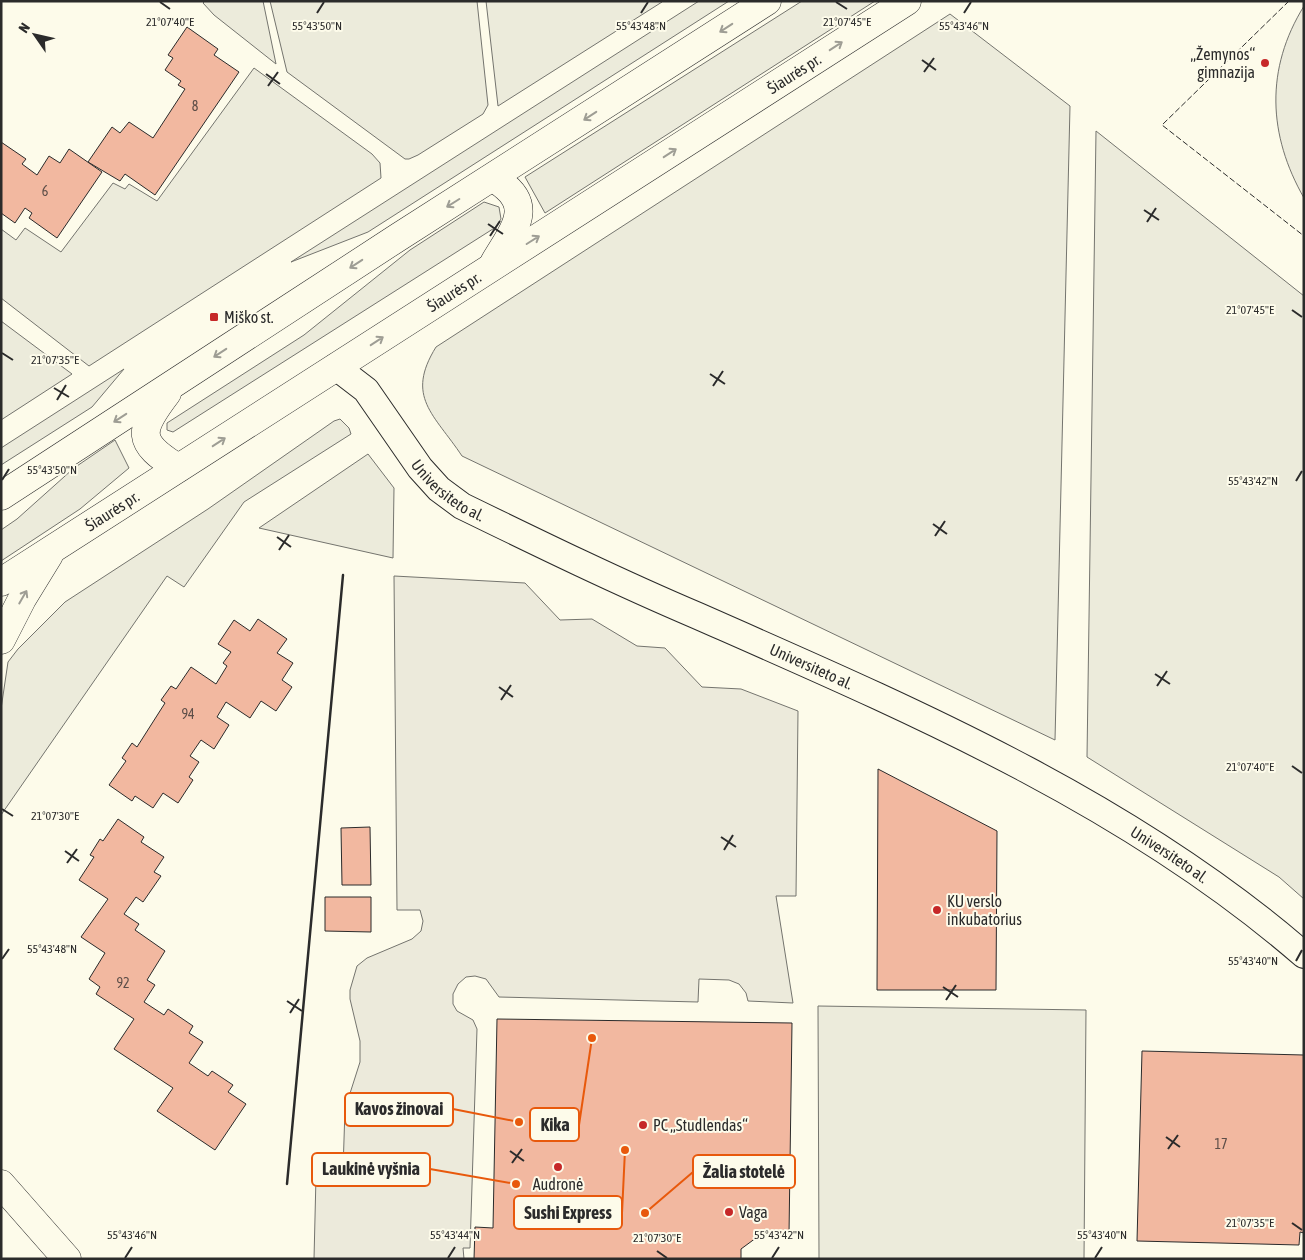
<svg xmlns="http://www.w3.org/2000/svg" width="1305" height="1260" font-family="'Asap Condensed',sans-serif">
  <style>
    .green { fill: #ecebdb; stroke: #74746e }
    .parking { fill: #eceadb; stroke: #74746e }
    .building { fill: #f2b8a0; stroke: #2b2b2b }
    .lines { fill: none; stroke-linecap: round; stroke-linejoin: round }
    .street-casing { stroke: #2b2b2b; stroke-width: 28 }
    .primary-casing { stroke: #2b2b2b; stroke-width: 29 }
    .street { stroke: #fdfbea; stroke-width: 26 }
    .primary { stroke: #fdfbea; stroke-width: 28 }
    .fence { stroke: #2b2b2b; stroke-width: 1; stroke-dasharray: 6 2.5; stroke-linecap: butt }
    .wall { stroke: #2b2b2b; stroke-width: 2.5 }
    .oneway { stroke: #9e9d94 }
    .ticks { fill: none; stroke: #2b2b2b; stroke-width: 2 }
    .poi-dot { fill: #c62828; stroke: #fdfbea; stroke-width: 2 }
    .labels { text-anchor: middle; dominant-baseline: central; stroke-width: 4; stroke-linejoin: round; paint-order: stroke }
    .number-label { font-size: 14px; fill: #5d4e48 }
    .poi-label { font-size: 16px; fill: #2b2b2b; stroke: #fdfbea; text-anchor: start }
    .street-label { font-size: 16px; fill: #2b2b2b; stroke: #fdfbea }
    .ticks-label { font-size: 12px; text-anchor: middle; fill: #2b2b2b; stroke: #fdfbea; stroke-width: 4; stroke-linejoin: round; paint-order: stroke }
    .leader { fill: none; stroke: #e8590c; stroke-width: 2 }
    .callout-dot { fill: #e8590c; stroke: #fdfbea; stroke-width: 2 }
    .callout { fill: #fdfbea; stroke: #e8590c; stroke-width: 2 }
    .callout-label { font-size: 18px; text-anchor: middle; font-weight: bold; fill: #2b2b2b }
  </style>
  <rect width="100%" height="100%" fill="#fdfbea"/>
  <!-- green -->
  <g class="green">
    <path d="M205,1H263L276,64L214,15L203,3Z"/>
    <path d="M270,1H477L488,105L483,114L418,155L409,159H405L287,72Z"/>
    <path d="M486,1H660L662,2L498,106Z"/>
    <path d="M699,1H729L368,232L291,262Z"/>
    <path d="M802,1H875L545,213L525,177Z"/>
    <path d="M1304,6V198C1268,135 1265,69 1304,6Z"/>
    <path d="M950,14L1070,106L1055,740L462,456C434,414 405,397 436,347Z"/>
    <path d="M254,68L372,154L380,163L381,178L89,366L1,298V229L16,240L25,228L61,252L113,183L125,189L129,184L157,201Z"/>
    <path d="M1096,131L1304,296V899L1279,877L1087,757Z"/>
    <path d="M484,202L499,207L501,219L496,227L173,432L167,430V423L304,335L410,250Z"/>
    <path d="M1,321L72,374L1,420Z"/>
    <path d="M124,369L92,407L1,465V448Z"/>
    <path d="M340,419L349,428L351,434L244,502L184,587L167,576L1,815V709L8,662L18,649L65,602L208,509L334,421Z"/>
    <path d="M115,440L129,468L80,509L1,561V530L17,519L74,468Z"/>
    <path d="M368,454L394,488L393,558L259,528Z"/>
    <path d="M818,1006L1086,1010L1084,1259H819Z"/>
  </g>
  <!-- parking -->
  <path class="parking" d="M394,576L525,583L560,620L592,619L637,646L665,648L702,687L741,689L798,711L796,896H776L793,1003L748,1001L746,993L739,984L729,980L699,979L698,1002L499,997L486,979L475,976L466,977L458,984L453,994V1004L457,1011L473,1020L477,1029L470,1248H463L464,1259H314L316,1176L343,1170L345,1109L360,1062V1041L350,999V990L357,966L367,958L412,939L421,931L423,921L420,910H397Z"/>
  <!-- building -->
  <g class="building">
    <path d="M187,27L218,49L214,55L239,72L155,195L125,174L120,181L88,162L112,127L120,133L129,122L153,138L185,89L178,85L181,81L165,70L173,58L168,55Z"/>
    <path d="M1,142L26,159L22,164L37,175L49,156L60,163L69,149L102,172L57,238L29,218L32,213L25,208L15,223L1,213Z"/>
    <path d="M258,619L287,639L277,653L293,663L282,680L292,687L276,711L261,701L250,718L226,702L217,717L229,725L214,749L201,740L190,756L199,762L189,777L193,780L178,803L163,793L153,808L135,796L132,801L109,785L126,761L122,758L132,743L137,747L165,703L161,700L171,686L176,689L191,667L216,684L227,666L223,663L231,652L218,644L234,620L250,631Z"/>
    <path d="M878,769L997,831L996,990H877Z"/>
    <path d="M118,819L144,837L141,842L164,857L154,872L161,876L143,902L136,897L124,914L139,924L135,930L165,951L147,980L155,985L144,1002L164,1015L168,1009L193,1026L189,1033L203,1042L189,1063L208,1076L212,1071L233,1085L228,1092L246,1104L215,1150L157,1111L173,1088L114,1049L134,1019L96,994L100,987L89,979L105,953L81,937L108,899L79,880L94,857L90,855L100,839L103,841Z"/>
    <path d="M370,827L371,885H342L341,828Z"/>
    <path d="M325,897H371V932L325,931Z"/>
    <path d="M497,1019L792,1023L789,1234L760,1235L741,1249V1259H474L475,1227L493,1228Z"/>
    <path d="M1142,1051L1304,1055V1233L1300,1232L1299,1245L1137,1241Z"/>
  </g>
  <g class="lines">
    <!-- street casing -->
    <g class="street-casing">
      <g id="street">
        <path id="s1" d="M336,367L366,390L420,468L439,489L462,506C540,544 618,582 698,616C909,709 1128,802 1304,955"/>
      </g>
    </g>
    <!-- primary casing -->
    <g class="primary-casing">
      <g id="primary">
        <path d="M493,178C538,204 514,229 494,263"/>
        <path d="M167,393C138,431 136,442 178,468"/>
        <path d="M1,496L397,238L767,1"/>
        <path id="s2" d="M1,582L907,1"/>
        <path d="M1,640L22,599L49,555"/>
        <path d="M1,1184L67,1259"/>
      </g>
    </g>
    <!-- street -->
    <use href="#street" class="street"/>
    <!-- primary -->
    <use href="#primary" class="primary"/>
    <!-- fence -->
    <path class="fence" d="M1289,1L1162,125L1304,236"/>
    <!-- wall -->
    <path class="wall" d="M287,1184L343,575"/>
  </g>
  <!-- one-way arrows -->
  <defs><path id="oneway-shaft" d="M-6 0H5M1.5-3L5.5 0L1.5 3" fill="none" stroke-width="1.6" stroke-linecap="round" stroke-linejoin="round" transform="scale(1.25)"/></defs>
  <g class="oneway">
    <use href="#oneway-shaft" transform="translate(726 28) rotate(147)"/>
    <use href="#oneway-shaft" transform="translate(836 46) rotate(-33)"/>
    <use href="#oneway-shaft" transform="translate(590 116) rotate(147)"/>
    <use href="#oneway-shaft" transform="translate(670 153) rotate(-33)"/>
    <use href="#oneway-shaft" transform="translate(453 203) rotate(148)"/>
    <use href="#oneway-shaft" transform="translate(533 240) rotate(-32)"/>
    <use href="#oneway-shaft" transform="translate(356 264) rotate(147)"/>
    <use href="#oneway-shaft" transform="translate(377 341) rotate(-33)"/>
    <use href="#oneway-shaft" transform="translate(220 353) rotate(147)"/>
    <use href="#oneway-shaft" transform="translate(120 418) rotate(147)"/>
    <use href="#oneway-shaft" transform="translate(219 442) rotate(-33)"/>
    <use href="#oneway-shaft" transform="translate(23 597) rotate(-60)"/>
  </g>
  <!-- ticks -->
  <path class="ticks" d="M160,2L170,9M836,2L847,9M317,13L324,2M641,13L648,2M964,13L971,2M922,60L936,70M924,72L934,58M266,74L280,84M268,86L278,72M1144,210L1159,220M1147,222L1156,208M488,224L503,234M490,236L500,221M1292,310L1302,317M2,353L13,360M710,374L725,384M713,386L723,371M54,388L69,397M57,400L66,385M2,480L9,469M1296,481L1302,471M933,524L947,534M935,536L945,521M277,537L291,547M279,550L289,535M1155,674L1170,684M1157,686L1167,671M499,687L513,697M501,700L511,685M1292,766L1302,773M2,809L13,816M721,837L736,847M724,850L733,835M65,851L79,861M67,863L77,849M2,959L9,949M1296,961L1302,950M943,987L958,997M946,1000L956,985M287,1001L302,1011M290,1013L299,999M1166,1137L1180,1147M1168,1149L1178,1135M510,1151L524,1161M512,1163L522,1149M1292,1223L1302,1230M657,1251L667,1258M125,1258L132,1247M448,1258L455,1247M772,1258L779,1247M1095,1258L1102,1247"/>
  <!-- markers -->
  <g class="poi-dot">
    <circle cx="1265" cy="63" r="5"/>
    <rect x="209" y="312" width="10" height="10" rx="2.5"/>
    <circle cx="937" cy="910" r="5"/>
    <circle cx="643" cy="1125" r="5"/>
    <circle cx="558" cy="1167" r="5"/>
    <circle cx="729" cy="1212" r="5"/>
  </g>
  <g class="labels">
    <!-- number labels -->
    <g class="number-label">
      <text x="195" y="106">8</text>
      <text x="45" y="191">6</text>
      <text x="188" y="714">94</text>
      <text x="123" y="983">92</text>
      <text x="1221" y="1144">17</text>
    </g>
    <!-- poi labels -->
    <g class="poi-label">
      <text x="1255" y="54" text-anchor="end">„Žemynos“<tspan x="1255" dy="18">gimnazija</tspan></text>
      <text x="224" y="317">Miško st.</text>
      <text x="947" y="901">KU verslo<tspan x="947" dy="18">inkubatorius</tspan></text>
      <text x="653" y="1125">PC „Studlendas“</text>
      <text x="558" y="1184" text-anchor="middle">Audronė</text>
      <text x="739" y="1212">Vaga</text>
    </g>
    <!-- street labels -->
    <g class="street-label">
      <text stroke="none"><textPath href="#s2" startOffset="942">Šiaurės pr.</textPath></text>
      <text stroke="none"><textPath href="#s2" startOffset="538">Šiaurės pr.</textPath></text>
      <text stroke="none"><textPath href="#s1" startOffset="169">Universiteto al.</textPath></text>
      <text stroke="none"><textPath href="#s2" startOffset="132">Šiaurės pr.</textPath></text>
      <text stroke="none"><textPath href="#s1" startOffset="574">Universiteto al.</textPath></text>
      <text stroke="none"><textPath href="#s1" startOffset="979">Universiteto al.</textPath></text>
    </g>
  </g>
  <g class="ticks-label">
    <text x="170" y="26">21°07'40"E</text>
    <text x="847" y="26">21°07'45"E</text>
    <text x="317" y="30">55°43'50"N</text>
    <text x="641" y="30">55°43'48"N</text>
    <text x="964" y="30">55°43'46"N</text>
    <text x="1250" y="314">21°07'45"E</text>
    <text x="55" y="364">21°07'35"E</text>
    <text x="52" y="474">55°43'50"N</text>
    <text x="1253" y="485">55°43'42"N</text>
    <text x="1250" y="771">21°07'40"E</text>
    <text x="55" y="820">21°07'30"E</text>
    <text x="52" y="953">55°43'48"N</text>
    <text x="1253" y="965">55°43'40"N</text>
    <text x="1250" y="1227">21°07'35"E</text>
    <text x="132" y="1239">55°43'46"N</text>
    <text x="455" y="1239">55°43'44"N</text>
    <text x="779" y="1239">55°43'42"N</text>
    <text x="1102" y="1239">55°43'40"N</text>
    <text x="657" y="1242">21°07'30"E</text>
  </g>
  <!-- callouts -->
  <path class="leader" d="M519 1122L453 1109M592 1038L579 1125M516 1184L430 1169M645 1213L693 1172M625 1150L622 1213"/>
  <g class="callout-dot">
    <circle cx="519" cy="1122" r="5"/>
    <circle cx="592" cy="1038" r="5"/>
    <circle cx="516" cy="1184" r="5"/>
    <circle cx="645" cy="1213" r="5"/>
    <circle cx="625" cy="1150" r="5"/>
  </g>
  <g class="callout">
    <rect x="345" y="1093" width="108" height="33" rx="5"/>
    <rect x="530" y="1108" width="49" height="33" rx="5"/>
    <rect x="312" y="1153" width="118" height="33" rx="5"/>
    <rect x="693" y="1155" width="102" height="33" rx="5"/>
    <rect x="514" y="1196" width="108" height="33" rx="5"/>
  </g>
  <g class="callout-label">
    <text x="399" y="1115">Kavos žinovai</text>
    <text x="555" y="1131">Kika</text>
    <text x="371" y="1175">Laukinė vyšnia</text>
    <text x="744" y="1178">Žalia stotelė</text>
    <text x="568" y="1219">Sushi Express</text>
  </g>
  <!-- border -->
  <rect width="1305" height="1260" fill="none" stroke="#2b2b2b" stroke-width="5"/>
  <!-- north arrow -->
  <g transform="translate(35 35) rotate(304)" stroke="#fdfbea" stroke-width="4" paint-order="stroke">
  <path d="M0-4L9 19L0 12L-9 19Z" fill="#2b2b2b"/>
  <text y="-8" font-size="14" font-weight="bold" text-anchor="middle" fill="#2b2b2b">N</text>
  </g>
</svg>
